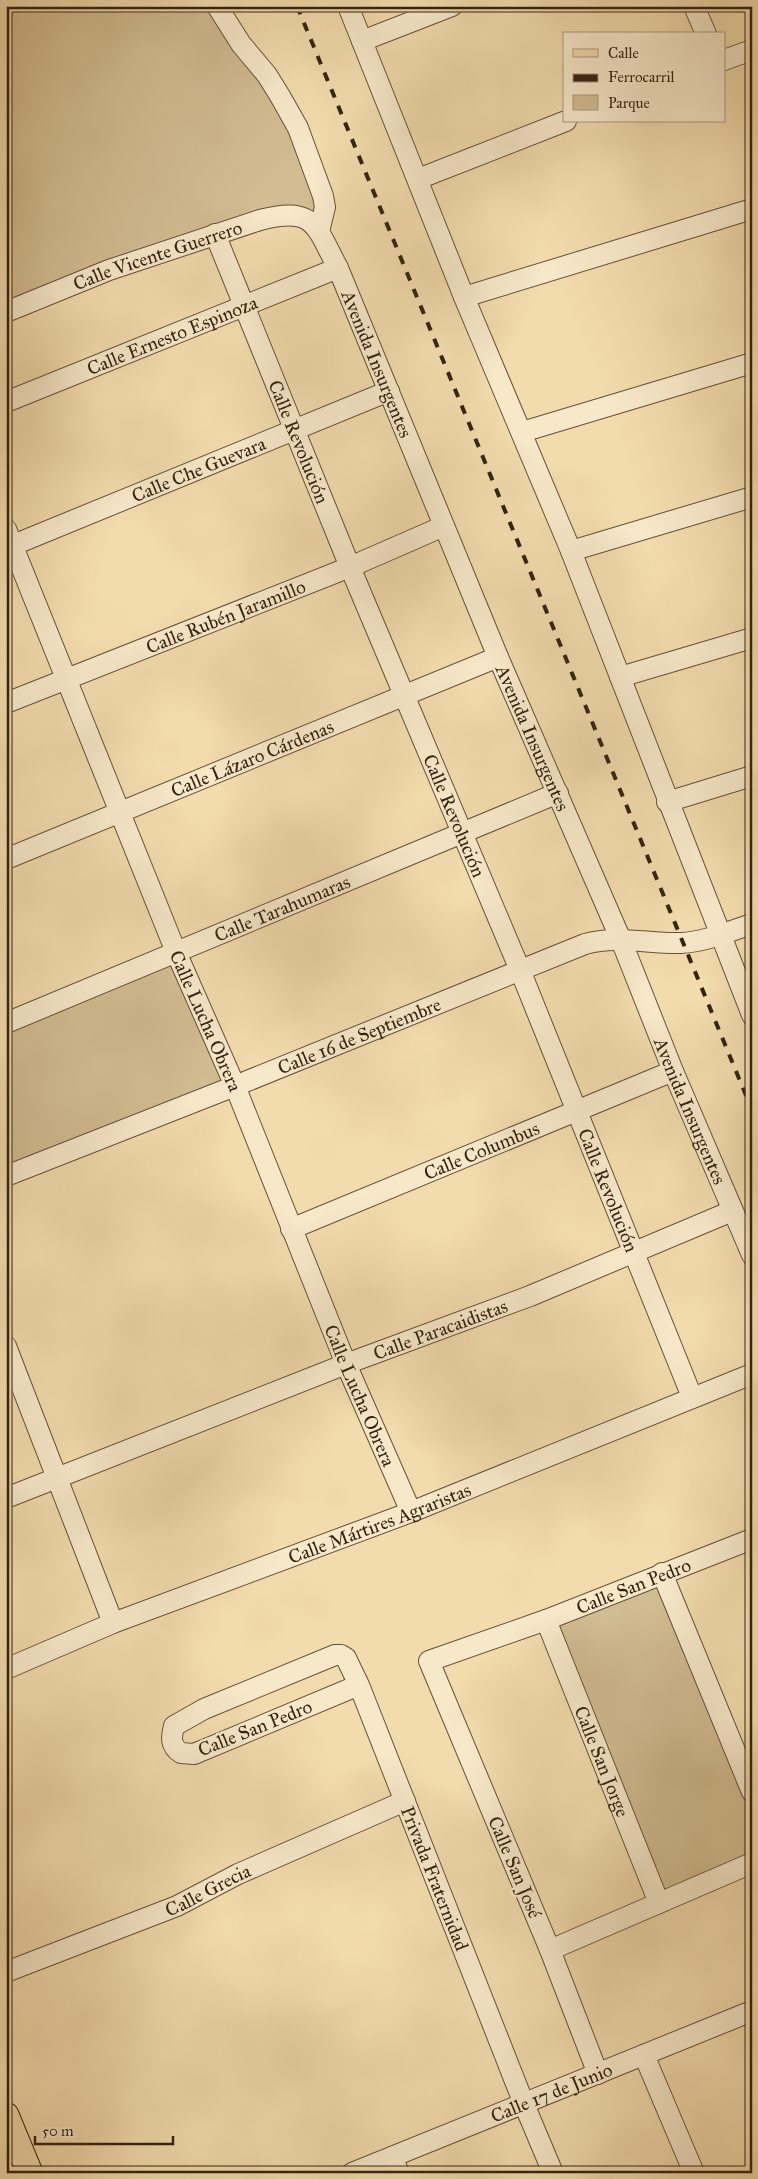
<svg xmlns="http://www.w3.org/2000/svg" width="758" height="2179" font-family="'IM FELL Great Primer',serif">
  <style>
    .green { fill: #d2bc92; stroke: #837052 }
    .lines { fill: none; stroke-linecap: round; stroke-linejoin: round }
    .minor-casing { stroke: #645138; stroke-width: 22 }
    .major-casing { stroke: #342311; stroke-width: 27 }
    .minor { stroke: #f7e8ca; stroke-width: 20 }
    .major { stroke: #f2dbad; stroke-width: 25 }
    .rail { stroke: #342311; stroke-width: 4; stroke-dasharray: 9 9; stroke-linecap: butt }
    .labels { text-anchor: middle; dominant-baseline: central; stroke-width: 5; stroke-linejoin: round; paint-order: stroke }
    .street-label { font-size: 19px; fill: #342311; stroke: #f7e8ca }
  </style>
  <rect width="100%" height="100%" fill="#f2dbad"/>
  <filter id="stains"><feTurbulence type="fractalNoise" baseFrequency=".004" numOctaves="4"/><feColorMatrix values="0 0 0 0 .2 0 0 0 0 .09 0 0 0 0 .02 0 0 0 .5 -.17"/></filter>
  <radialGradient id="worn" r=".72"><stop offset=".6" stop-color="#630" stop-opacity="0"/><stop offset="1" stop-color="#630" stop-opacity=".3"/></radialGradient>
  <!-- green -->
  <g class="green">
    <path d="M6,6H217L313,166L319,232L291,215L6,316Z"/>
    <path d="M176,952L235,1086L6,1176V1023Z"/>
    <path d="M662,1573L752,1792V1863L659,1903L546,1620Z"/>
  </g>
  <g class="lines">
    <!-- minor casing -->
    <g class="minor-casing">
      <g id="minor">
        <path d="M217,6L241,44L267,75L280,96L298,128L323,196L325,207L319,232"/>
        <path d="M348,6L464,297L571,551L752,1015"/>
        <path d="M694,6L706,34"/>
        <path d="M362,41L452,6"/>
        <path d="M724,60L752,50"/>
        <path d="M418,179L566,121"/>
        <path id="s1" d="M215,234L350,567L520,970L692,1397"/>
        <path d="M464,297L752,209"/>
        <path id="s2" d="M6,312L109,270L260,220C315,206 315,225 338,268L498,657L621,940L673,1071L752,1255"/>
        <path id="s3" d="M6,402L338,268"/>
        <path d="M522,432L752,363"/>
        <path id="s4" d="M6,529L176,952L235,1086L346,1364L411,1512"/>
        <path id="s5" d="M6,548L389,391"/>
        <path d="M571,551L752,497"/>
        <path d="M620,677L752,638"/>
        <path id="s6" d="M6,703L350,567L444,526"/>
        <path d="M667,802L752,776"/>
        <path id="s7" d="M6,859L498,657"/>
        <path id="s8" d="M6,1023L558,793"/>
        <path id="s9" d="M6,1176L235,1086L585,944C617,935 649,944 681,943C705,942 730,931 752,924"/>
        <path id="s10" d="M291,1229L673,1071"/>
        <path d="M6,1346L113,1623"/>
        <path id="s11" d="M6,1498L346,1364L530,1296L732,1211"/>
        <path d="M662,1573L752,1792"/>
        <path id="s12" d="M546,1620L659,1903"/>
        <path id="s13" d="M6,1669L113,1623L411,1512L752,1374"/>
        <path id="s14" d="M359,1685L194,1754L181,1753C170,1746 171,1737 174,1726L204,1709L335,1655H341L346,1658L359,1685L524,2104L553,2173"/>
        <path d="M550,1950L752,1863"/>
        <path id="s15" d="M6,1972L177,1906L238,1874L405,1801"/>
        <path d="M644,2055L694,2173"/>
        <path id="s16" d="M598,2074L550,1950L429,1661L546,1620L752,1539"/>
        <path d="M392,2157L399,2173"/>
        <path id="s17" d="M352,2173L752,2011"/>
      </g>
    </g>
    <!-- major casing -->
    <g class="major-casing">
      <path id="major" d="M6,2115L30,2173"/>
    </g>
    <!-- minor -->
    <use href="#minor" class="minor"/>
    <!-- major -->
    <use href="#major" class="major"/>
    <!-- rail -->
    <path class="rail" d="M297,6L752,1110"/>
  </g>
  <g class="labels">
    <!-- street labels -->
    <g class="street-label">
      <text stroke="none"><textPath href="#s2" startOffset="162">Calle Vicente Guerrero</textPath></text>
      <text stroke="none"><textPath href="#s3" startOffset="179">Calle Ernesto Espinoza</textPath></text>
      <text stroke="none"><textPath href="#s2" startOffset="480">Avenida Insurgentes</textPath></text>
      <text stroke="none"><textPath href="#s1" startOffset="224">Calle Revolución</textPath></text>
      <text stroke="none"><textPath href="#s5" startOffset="208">Calle Che Guevara</textPath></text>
      <text stroke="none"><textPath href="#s6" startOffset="236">Calle Rubén Jaramillo</textPath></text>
      <text stroke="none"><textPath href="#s2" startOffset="885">Avenida Insurgentes</textPath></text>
      <text stroke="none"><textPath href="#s7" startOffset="266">Calle Lázaro Cárdenas</textPath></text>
      <text stroke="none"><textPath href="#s1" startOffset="629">Calle Revolución</textPath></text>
      <text stroke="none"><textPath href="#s8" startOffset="299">Calle Tarahumaras</textPath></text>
      <text stroke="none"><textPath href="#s4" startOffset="531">Calle Lucha Obrera</textPath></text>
      <text stroke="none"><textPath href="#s9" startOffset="380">Calle 16 de Septiembre</textPath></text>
      <text stroke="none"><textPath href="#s2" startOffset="1290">Avenida Insurgentes</textPath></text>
      <text stroke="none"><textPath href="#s10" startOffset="206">Calle Columbus</textPath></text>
      <text stroke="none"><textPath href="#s1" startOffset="1034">Calle Revolución</textPath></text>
      <text stroke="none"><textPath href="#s11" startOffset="466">Calle Paracaidistas</textPath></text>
      <text stroke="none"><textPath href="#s4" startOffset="936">Calle Lucha Obrera</textPath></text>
      <text stroke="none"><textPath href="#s13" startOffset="401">Calle Mártires Agraristas</textPath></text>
      <text stroke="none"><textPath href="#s16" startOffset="664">Calle San Pedro</textPath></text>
      <text transform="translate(255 1728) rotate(-22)">Calle San Pedro</text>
      <text stroke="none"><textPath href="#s12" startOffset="152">Calle San Jorge</textPath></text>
      <text transform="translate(515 1867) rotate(67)">Calle San José</text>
      <text stroke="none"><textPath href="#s14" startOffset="648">Privada Fraternidad</textPath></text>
      <text stroke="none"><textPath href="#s15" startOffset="218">Calle Grecia</textPath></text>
      <text stroke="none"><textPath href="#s17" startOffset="215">Calle 17 de Junio</textPath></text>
    </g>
  </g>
  <!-- margin -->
  <rect width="758" height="2179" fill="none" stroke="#f2dbad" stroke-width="25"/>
  <rect x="8" y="8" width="743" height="2164" fill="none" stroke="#342311" stroke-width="2.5"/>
  <rect x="12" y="12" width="733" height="2154" fill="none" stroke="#342311"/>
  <!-- legend -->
  <rect x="563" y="32" width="162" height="90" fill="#f7e8ca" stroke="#a99980"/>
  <rect x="573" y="49" width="25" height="8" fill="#f2dbad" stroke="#a99980"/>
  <text x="608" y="58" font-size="15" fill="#342311">Calle</text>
  <rect x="573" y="74" width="25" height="8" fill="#342311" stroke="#a99980"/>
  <text x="608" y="82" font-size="15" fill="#342311">Ferrocarril</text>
  <rect x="573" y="95" width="25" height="15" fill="#d2bc92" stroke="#a99980"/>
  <text x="608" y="108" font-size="15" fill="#342311">Parque</text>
  <!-- scale -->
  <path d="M35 2136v8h138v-8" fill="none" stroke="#342311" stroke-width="2.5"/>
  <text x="42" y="2136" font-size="15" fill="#342311" stroke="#f7e8ca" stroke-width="4" paint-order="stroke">50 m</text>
  <rect width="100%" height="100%" filter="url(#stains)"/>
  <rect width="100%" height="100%" fill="url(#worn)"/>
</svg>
